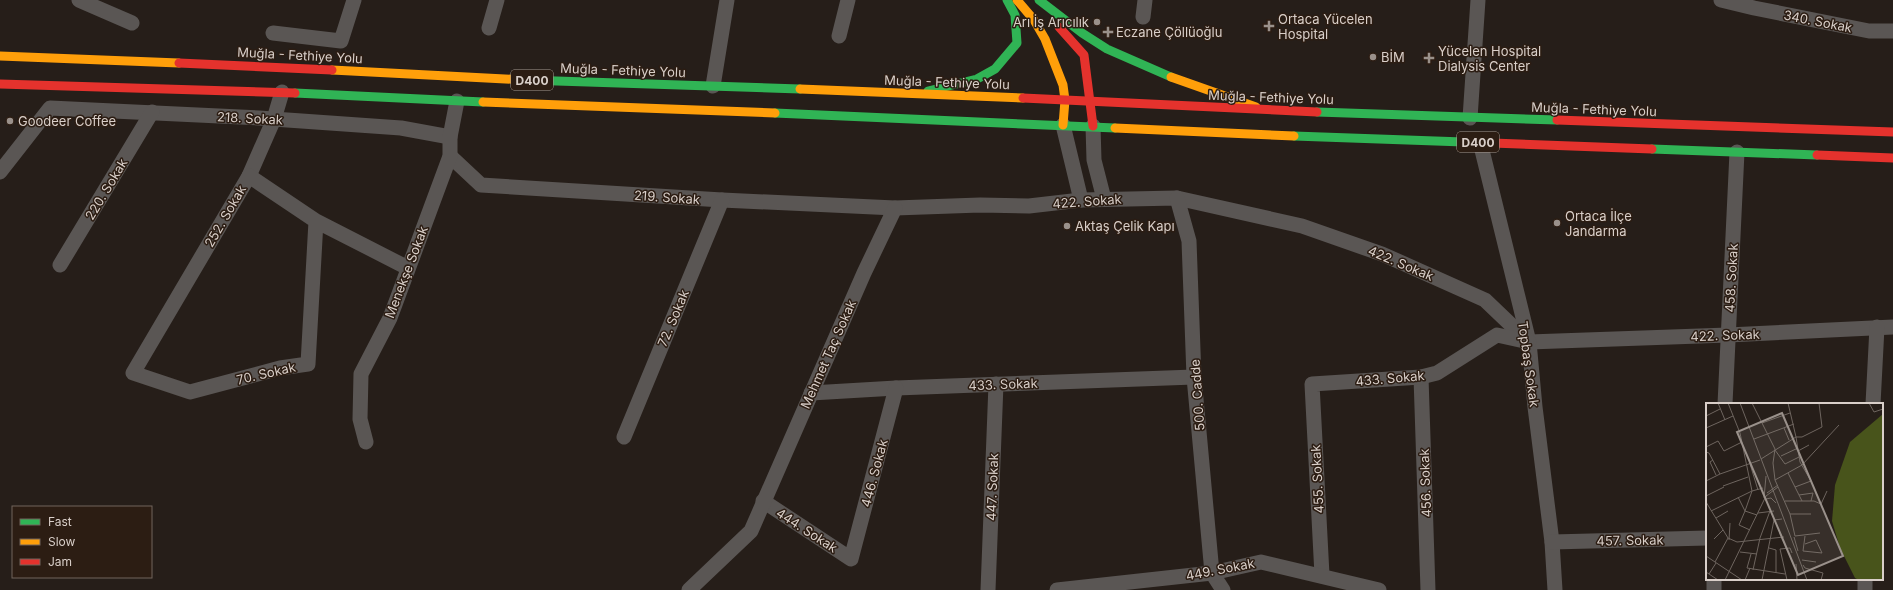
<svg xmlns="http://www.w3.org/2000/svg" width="1893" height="590" font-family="Inter,sans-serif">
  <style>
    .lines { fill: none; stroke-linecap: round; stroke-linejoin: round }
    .street { stroke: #5a5654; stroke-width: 15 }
    .fast { stroke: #30b455; stroke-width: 9 }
    .slow { stroke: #ff9f0a; stroke-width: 9 }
    .jam { stroke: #e5322d; stroke-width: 9 }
    .poi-dot { fill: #9a918b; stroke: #2c1d13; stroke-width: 1.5 }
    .labels { text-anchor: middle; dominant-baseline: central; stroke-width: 3; stroke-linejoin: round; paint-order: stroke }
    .shield { fill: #2c1d13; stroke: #a59a92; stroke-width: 1 }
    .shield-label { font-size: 12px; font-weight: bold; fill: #d9cfc9 }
    .poi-label { font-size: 13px; fill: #d9cfc9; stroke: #2c1d13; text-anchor: start }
    .street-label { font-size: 13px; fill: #d9cfc9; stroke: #2c1d13 }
    .inset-road { fill: none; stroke: #6e655f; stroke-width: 1 }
    .view { fill: #9a918b; fill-opacity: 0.15; stroke: #9a918b; stroke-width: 2 }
    .inset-edge { fill: none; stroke: #d9cfc9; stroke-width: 2 }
  </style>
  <rect width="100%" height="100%" fill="#261e19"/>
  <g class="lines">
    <!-- street -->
    <g class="street">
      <path d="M79,0L132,23"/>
      <path d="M1721,0L1754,8L1869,31H1893"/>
      <path d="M1143,17L1145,0"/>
      <path d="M489,28L497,0"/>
      <path d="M273,33L341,41L354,0"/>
      <path d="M839,36L848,0"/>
      <path d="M713,86L727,0"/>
      <path d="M1470,118L1478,0"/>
      <path d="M1063,125L1081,200"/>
      <path d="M1093,126L1094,160L1104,199"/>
      <path d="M1480,142L1529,342L1535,407L1552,542L1555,590"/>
      <path d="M450,156L481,185L722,200L895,208L980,205L1029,206L1081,200L1177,198L1302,226L1382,254L1485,300L1529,342L1728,335L1893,327"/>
      <path d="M0,172L50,108L259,118L401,128L450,137"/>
      <path d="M249,176L274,119L282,92"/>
      <path d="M1177,198L1189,241L1194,377L1212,573L1223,590"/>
      <path d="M316,221L308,364L280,368L190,392L133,373L249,176L316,221L408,268"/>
      <path d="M60,265L152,112"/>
      <path d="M1421,377L1428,590"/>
      <path d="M811,393L896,388L1194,377"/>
      <path d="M1725,404L1737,152"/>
      <path d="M1873,404L1877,327"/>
      <path d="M624,437L722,200"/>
      <path d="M366,442L360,419L361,374L390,318L450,156V137L457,101"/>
      <path d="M763,501L851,559L896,388"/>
      <path d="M1552,542L1707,538"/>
      <path d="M1322,575L1312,384L1421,377L1437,373L1497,335L1529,342"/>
      <path d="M689,590L751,531L864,273L895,208"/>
      <path d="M988,590L996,384"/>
      <path d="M1057,590L1212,573L1261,562L1379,590"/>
      <path d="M1714,590V579"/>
      <path d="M1865,590V579"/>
    </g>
    <!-- fast -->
    <g class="fast">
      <path d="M1039,0L1082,33L1107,49L1171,77"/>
      <path d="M526,80L800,89"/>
      <path d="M928,91L977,79L995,69L1017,43L1015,15L1007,0"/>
      <path d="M295,93L483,102"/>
      <path d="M1317,112L1557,120"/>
      <path d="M775,113L1115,128"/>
      <path d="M1294,136L1492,143"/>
      <path d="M1652,149L1817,155"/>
    </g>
    <!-- slow -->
    <g class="slow">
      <path d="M1017,0L1034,20L1045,39L1063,85L1065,100L1063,125"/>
      <path d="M0,56L179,63"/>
      <path d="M332,70L526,80"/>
      <path d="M1171,77L1256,107"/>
      <path d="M800,89L1023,98"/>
      <path d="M483,102L775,113"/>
      <path d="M1115,128L1294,136"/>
    </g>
    <!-- jam -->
    <g class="jam">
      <path d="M1059,27L1084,55L1093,126"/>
      <path d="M179,63L332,70"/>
      <path d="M0,84L295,93"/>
      <path d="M1023,98L1317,112"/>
      <path d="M1557,120L1893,132"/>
      <path d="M1492,143L1652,149"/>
      <path d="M1817,155L1893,158"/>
    </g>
  </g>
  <!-- markers -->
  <g class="poi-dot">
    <circle cx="1097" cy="22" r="4"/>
    <path d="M1267 20h4v4h4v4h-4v4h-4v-4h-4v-4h4z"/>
    <path d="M1106 26h4v4h4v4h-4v4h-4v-4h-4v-4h4z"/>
    <circle cx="1373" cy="57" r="4"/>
    <path d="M1427 52h4v4h4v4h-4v4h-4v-4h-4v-4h4z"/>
    <circle cx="10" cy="121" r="4"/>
    <circle cx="1557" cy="223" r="4"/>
    <circle cx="1067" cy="226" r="4"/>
  </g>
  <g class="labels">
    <!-- shield labels -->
    <g class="shield">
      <rect x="511" y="70" width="42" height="20" rx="3"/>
      <rect x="1457" y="132" width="42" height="20" rx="3"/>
    </g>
    <g class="shield-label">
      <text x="532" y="80">D400</text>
      <text x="1478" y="142">D400</text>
    </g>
    <!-- poi labels -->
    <g class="poi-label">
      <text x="1278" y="19">Ortaca Yücelen<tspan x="1278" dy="15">Hospital</tspan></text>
      <text x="1089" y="22" text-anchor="end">Arı İş Arıcılık</text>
      <text x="1116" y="32">Eczane Çöllüoğlu</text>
      <text x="1438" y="51">Yücelen Hospital<tspan x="1438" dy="15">Dialysis Center</tspan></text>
      <text x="1381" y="57">BİM</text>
      <text x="18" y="121">Goodeer Coffee</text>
      <text x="1565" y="216">Ortaca İlçe<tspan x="1565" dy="15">Jandarma</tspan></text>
      <text x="1075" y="226">Aktaş Çelik Kapı</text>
    </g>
    <!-- street labels -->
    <g class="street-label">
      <text transform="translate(1818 21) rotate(11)">340. Sokak</text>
      <text transform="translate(300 55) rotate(3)">Muğla - Fethiye Yolu</text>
      <text transform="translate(623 70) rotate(2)">Muğla - Fethiye Yolu</text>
      <text transform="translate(947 82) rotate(2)">Muğla - Fethiye Yolu</text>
      <text transform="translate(1271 97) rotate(2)">Muğla - Fethiye Yolu</text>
      <text transform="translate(1594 109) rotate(2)">Muğla - Fethiye Yolu</text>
      <text transform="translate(250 118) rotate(3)">218. Sokak</text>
      <text transform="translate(106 189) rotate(-59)">220. Sokak</text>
      <text transform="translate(667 197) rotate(4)">219. Sokak</text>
      <text transform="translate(1087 201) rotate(-4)">422. Sokak</text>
      <text transform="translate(225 216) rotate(-60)">252. Sokak</text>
      <text transform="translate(1401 263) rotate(23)">422. Sokak</text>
      <text transform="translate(406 272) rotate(-69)">Menekşe Sokak</text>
      <text transform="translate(1731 278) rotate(-87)">458. Sokak</text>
      <text transform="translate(673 318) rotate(-67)">72. Sokak</text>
      <text transform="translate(1725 335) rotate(-2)">422. Sokak</text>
      <text transform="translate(828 354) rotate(-66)">Mehmet Taç Sokak</text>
      <text transform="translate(1529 364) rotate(82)">Topbaş Sokak</text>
      <text transform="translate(266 373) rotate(-13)">70. Sokak</text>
      <text transform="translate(1390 378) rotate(-5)">433. Sokak</text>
      <text transform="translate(1003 384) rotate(-2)">433. Sokak</text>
      <text transform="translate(1197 395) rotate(-94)">500. Cadde</text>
      <text transform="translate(874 473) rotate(-75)">446. Sokak</text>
      <text transform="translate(1317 479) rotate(-93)">455. Sokak</text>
      <text transform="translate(1425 483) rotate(-92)">456. Sokak</text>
      <text transform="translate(992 487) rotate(-88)">447. Sokak</text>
      <text transform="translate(807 530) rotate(33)">444. Sokak</text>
      <text transform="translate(1630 540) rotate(-1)">457. Sokak</text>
      <text transform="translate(1220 569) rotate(-11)">449. Sokak</text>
    </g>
  </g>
  <!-- overview -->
  <g transform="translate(1706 403)">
    <rect width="177" height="177" fill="#261e19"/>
    <path d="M177,11V177H153L149,175L134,145L126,118L129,82L144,39Z" fill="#48541b"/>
    <path class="inset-road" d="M12,0L19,17M22,0L34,30L46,88L57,85M34,0L101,177M46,0L69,46L67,60L69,77L84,111L89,133M163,0L168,9L177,6M0,13L14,6M56,20L84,10M0,25L27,13M78,25L83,37M48,36L88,21M0,44L12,38L18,48L36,39M69,47L79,61L93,54M92,48L103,42M0,49L3,50L14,71M75,53L92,45M55,56L90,34L82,0M7,57L4,59L10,72M44,61L52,87M82,70L96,98M69,77L96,62L133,22M0,78L14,71L54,57M17,83L42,74M89,84L105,78L94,59L90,34H96L116,24L113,0M61,90L72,82M93,92L107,90L105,98M0,93L18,84M32,94L39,108L33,122L44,127M58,95L60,73M60,96L65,95L70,100M79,98H108L115,101L121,88M0,99L22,135L9,159M5,108L46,88L39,108L51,112M52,110L68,108M84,111H105M10,115L22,108M89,133L114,130M88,134L92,148M22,135L31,139L78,134M8,136L17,127M23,137L24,120M99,141L110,137L116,150L97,148L99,133M63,145L70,147V170M34,149L51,151M45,151L41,165L79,171M0,153L36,177M96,157L110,159M90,161L91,177M97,162L99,165L117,170L115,177M47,167L54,135L64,108M0,169L12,177M3,171L10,160M19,177L60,93L72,84M39,177L44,165M56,177L68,117L76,116M81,177L74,146L84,145L86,150"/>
    <path class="view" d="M76,10L137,153L92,172L31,29Z"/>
    <rect width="177" height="177" class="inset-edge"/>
  </g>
  <!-- legend -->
  <rect x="12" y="506" width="140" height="72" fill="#2c1d13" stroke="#71645c"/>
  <rect x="20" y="519" width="20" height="6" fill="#30b455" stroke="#71645c"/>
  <text x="48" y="526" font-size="12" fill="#d9cfc9">Fast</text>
  <rect x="20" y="539" width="20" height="6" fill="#ff9f0a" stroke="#71645c"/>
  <text x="48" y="546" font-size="12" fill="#d9cfc9">Slow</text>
  <rect x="20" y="559" width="20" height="6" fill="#e5322d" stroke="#71645c"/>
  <text x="48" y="566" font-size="12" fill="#d9cfc9">Jam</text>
</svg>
